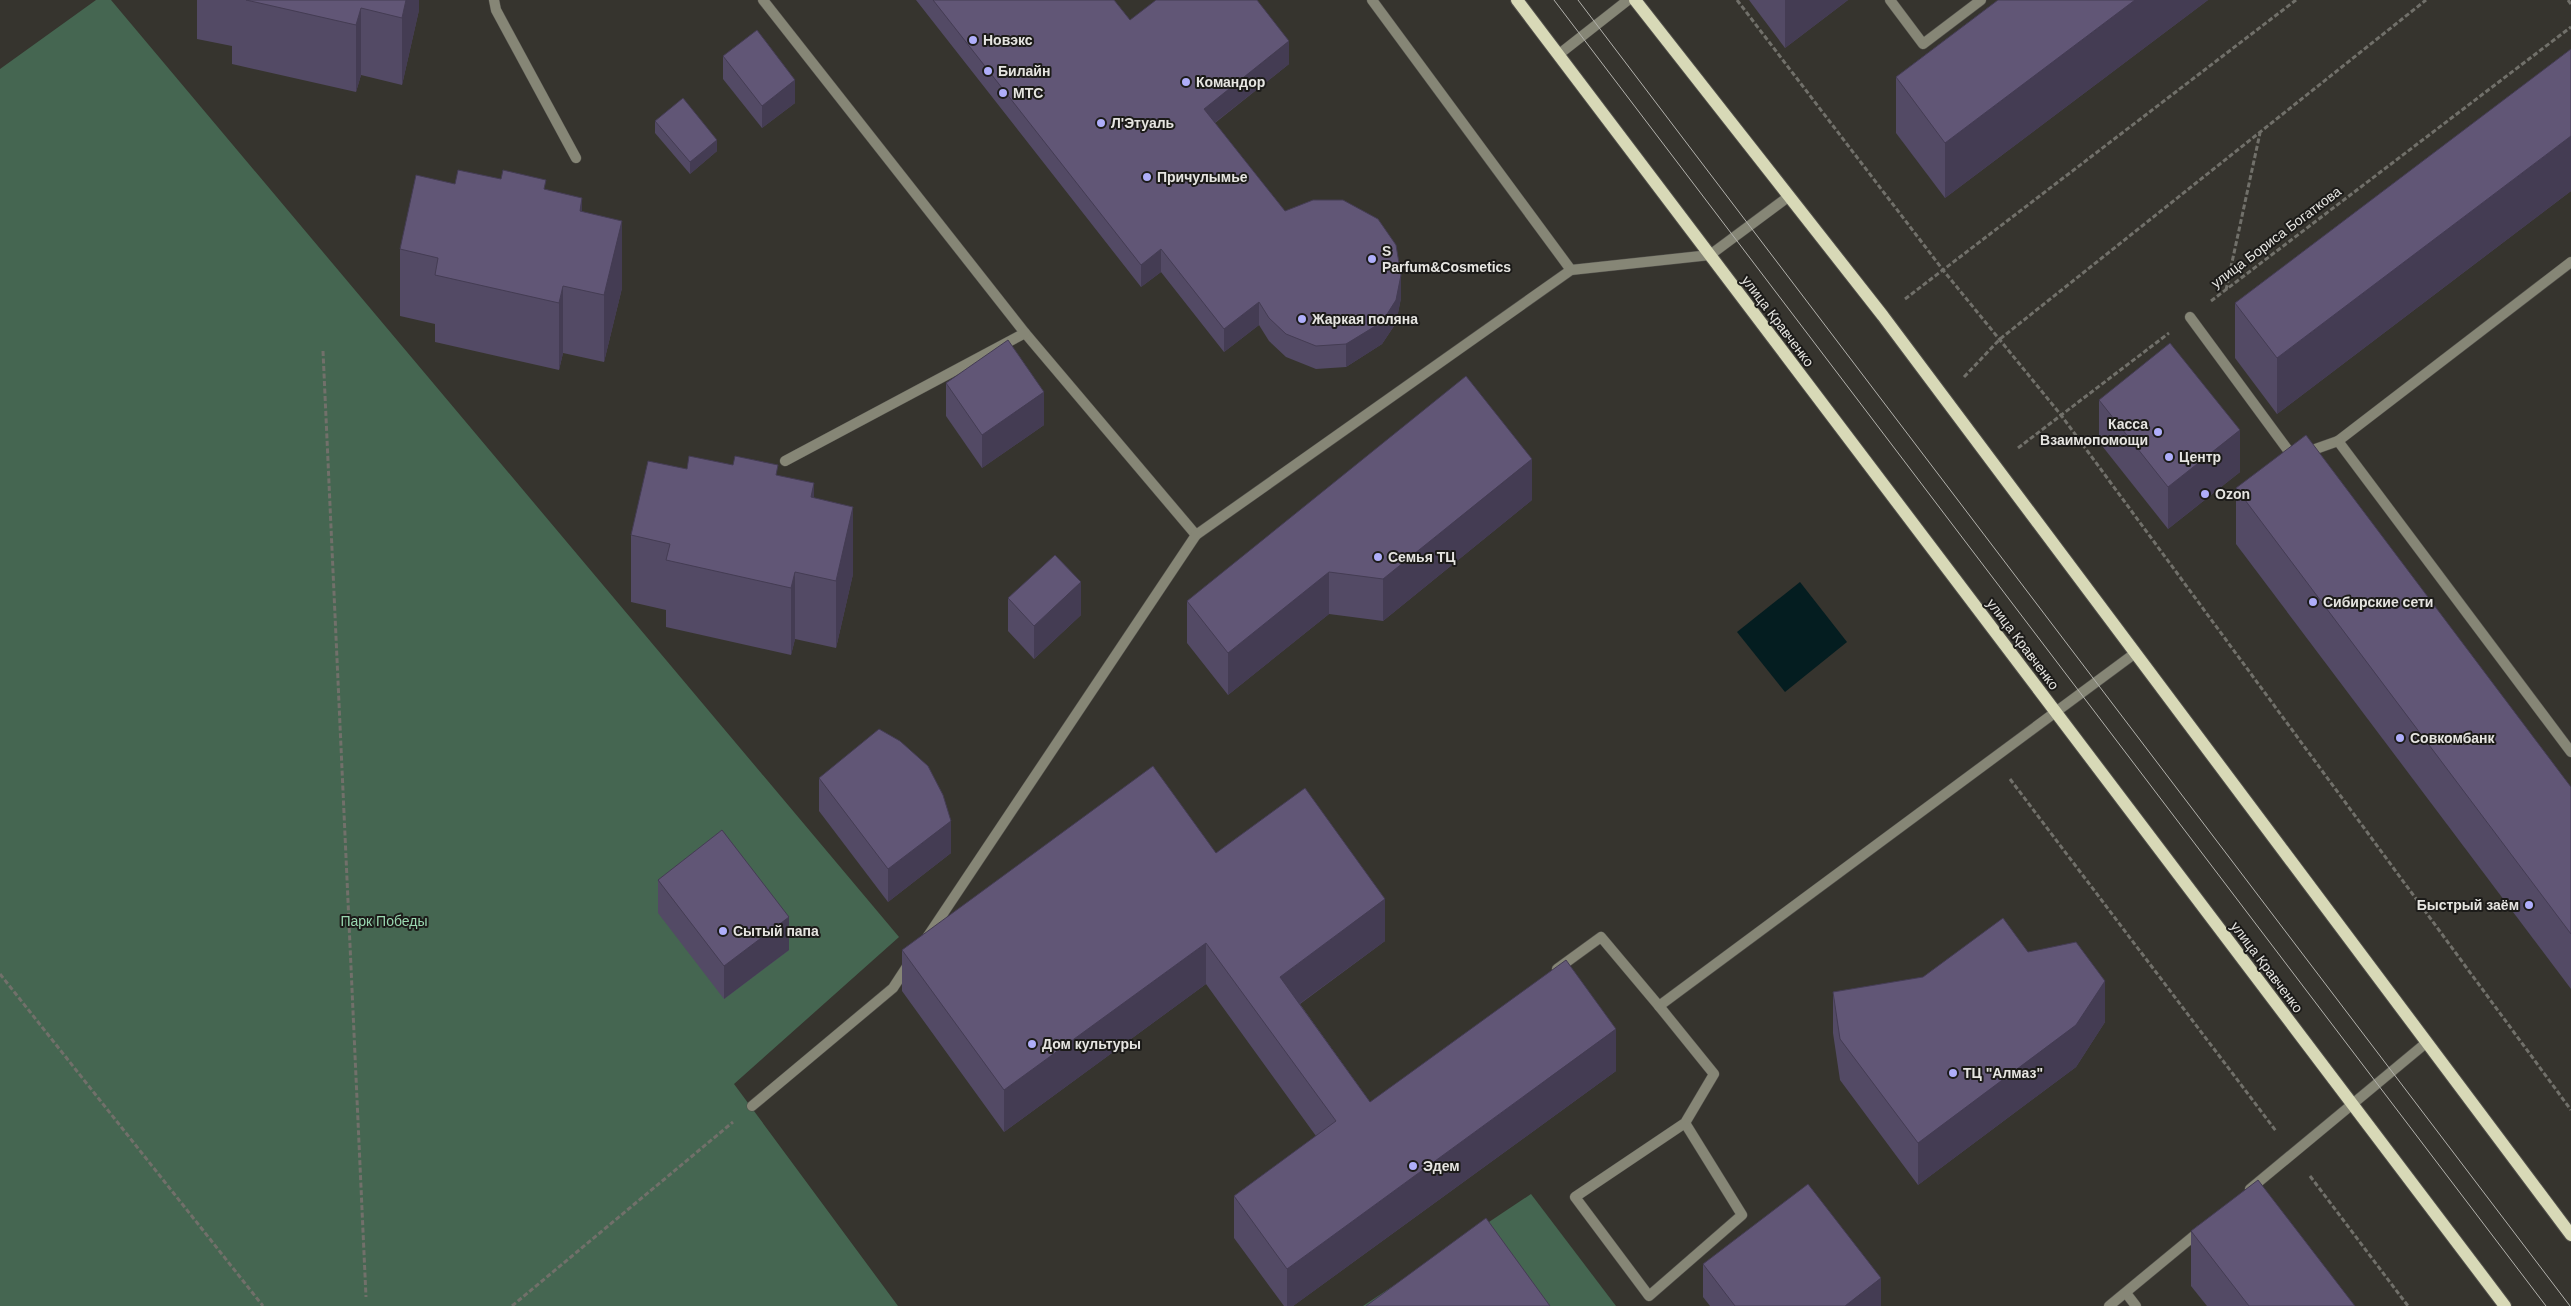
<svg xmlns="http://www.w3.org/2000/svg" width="2571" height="1306" font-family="Helvetica,sans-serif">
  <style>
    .green { fill: #456651 }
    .water { fill: #041d20 }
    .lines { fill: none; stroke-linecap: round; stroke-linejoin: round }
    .service-casing { stroke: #52504b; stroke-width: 11 }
    .minor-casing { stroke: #52504b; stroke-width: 11 }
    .primary-casing { stroke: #52504b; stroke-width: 14 }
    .path { stroke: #71706a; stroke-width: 3; stroke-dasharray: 5 2.5; stroke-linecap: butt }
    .service { stroke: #868676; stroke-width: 10 }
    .minor { stroke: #868676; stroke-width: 10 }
    .primary { stroke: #d8d9b7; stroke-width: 12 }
    .tram { stroke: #b2b1ac; stroke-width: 1 }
    .wall { fill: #534a65 }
    .shaded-wall { fill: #443c53 }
    .building { fill: #615676; stroke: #443c53 }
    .poi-dot { fill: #afaefa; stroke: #1c1b19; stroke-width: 2 }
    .labels { text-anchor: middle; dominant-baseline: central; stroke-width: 4; stroke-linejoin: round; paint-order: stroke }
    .poi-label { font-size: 14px; font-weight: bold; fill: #e6e5e1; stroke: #1c1b19; text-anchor: start }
    .street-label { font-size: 14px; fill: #e6e5e1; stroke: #1c1b19 }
    .park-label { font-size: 14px; fill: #9ad8b1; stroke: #1c1b19 }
  </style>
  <rect width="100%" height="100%" fill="#36342e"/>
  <!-- green -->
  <g class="green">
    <path d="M96,0H111L899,937L734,1084L898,1306H0V69Z"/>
    <path d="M1531,1194L1616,1306H1363Z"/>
  </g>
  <!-- water -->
  <path class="water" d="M1800,582L1847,642L1785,692L1737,632Z"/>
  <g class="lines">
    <!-- service casing -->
    <g class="service-casing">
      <g id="service">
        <path d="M494,0L496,10L576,158"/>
        <path d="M763,0L1025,333L1196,535"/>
        <path d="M1372,0L1571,270"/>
        <path d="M1890,0L1923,44L1981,0"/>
        <path d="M2571,262L2338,441L2571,752"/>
        <path d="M2190,317L2293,457L2338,441"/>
        <path d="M785,461L1025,333"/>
        <path d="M928,936L1196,535L1571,270L1710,255L1788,197"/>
        <path d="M1557,969L1601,937L1659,1006L2134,654"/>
        <path d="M1659,1006L1714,1074L1685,1123L1575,1197L1649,1296L1742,1215L1685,1123"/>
        <path d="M752,1106L893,988L908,965"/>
        <path d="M2250,1189L2426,1043"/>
        <path d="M2126,1293L2136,1306"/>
        <path d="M2109,1306L2201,1230"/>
      </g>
    </g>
    <!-- minor casing -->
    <g class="minor-casing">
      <path id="minor" d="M1558,55L1628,0"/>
    </g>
    <!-- primary casing -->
    <g class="primary-casing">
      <g id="primary">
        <path d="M1517,0L2505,1306"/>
        <path d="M1635,0L1883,316L2571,1235"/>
      </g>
    </g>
    <!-- path -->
    <g class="path">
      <path d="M1737,0L1943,270L2061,415L2571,1110"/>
      <path d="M2568,0L2571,4"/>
      <path d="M2226,290L2260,133"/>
      <path d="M1905,299L2296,0"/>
      <path d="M2211,301L2571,27"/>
      <path d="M323,351L366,1297"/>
      <path d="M1964,377L2000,339L2426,0"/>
      <path d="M2018,448L2169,333"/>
      <path d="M2010,779L2276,1131"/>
      <path d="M0,974L263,1306"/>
      <path d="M2310,1176L2408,1306"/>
      <path d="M512,1306L733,1122"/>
    </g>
    <!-- service -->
    <use href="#service" class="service"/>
    <!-- minor -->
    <use href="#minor" class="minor"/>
    <!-- primary -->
    <use href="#primary" class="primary"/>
    <!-- tram -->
    <g class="tram">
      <path d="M1554,0L2546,1306"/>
      <path d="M1578,0L2570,1306"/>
    </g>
  </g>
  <!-- wall -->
  <g class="wall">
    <path d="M197,0H419V10L402,85L361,75L356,92L232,64V46L197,39Z"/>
    <path d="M916,0H1114L1130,20L1289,64L1215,123L1285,211L1401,298L1396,323L1382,344L1346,367L1316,369L1286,357L1269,341L1259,325L1224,352L1161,272L1141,287Z"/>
    <path d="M1749,0H1848L1785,48Z"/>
    <path d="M1998,0H2208L1945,198L1896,133V77Z"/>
    <path d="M2571,49V191L2277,414L2235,358V303Z"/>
    <path d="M723,56L795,103L762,128L723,79Z"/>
    <path d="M655,121L717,151L690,174L655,133Z"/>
    <path d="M455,184L546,190L582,212L622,288L604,362L563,353L559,370L435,342V324L400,316V249Z"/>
    <path d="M946,383L1044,425L982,468L946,416Z"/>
    <path d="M2099,400L2240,472L2168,529L2099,442Z"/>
    <path d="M687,469L778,475L814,498L853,574L836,648L795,639L791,655L666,627V610L631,602V535Z"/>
    <path d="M2236,488L2571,787V989L2236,544Z"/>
    <path d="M1532,500L1383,621L1329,614L1228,695L1187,643V601Z"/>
    <path d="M1008,598L1081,615L1034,659L1008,631Z"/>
    <path d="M819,778L951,853L888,902L819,811Z"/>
    <path d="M1216,853L1385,941L1300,1004L1370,1102L1616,1071L1293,1306H1284L1234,1238V1196L1316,1136L1206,984L1004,1132L902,991V950Z"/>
    <path d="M658,880L789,950L724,999L658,913Z"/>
    <path d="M2028,952L2105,1022L2076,1067L1918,1185L1840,1080L1833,1033V992L1923,977Z"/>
    <path d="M2191,1231L2355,1306H2207L2191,1286Z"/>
    <path d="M1703,1264L1881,1306H1710L1703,1297Z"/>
  </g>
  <!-- shaded-wall -->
  <g class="shaded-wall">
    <path d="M406,0H419V10L402,85V18Z"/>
    <path d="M1785,0H1848L1785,48Z"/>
    <path d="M2135,0H2208L1945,198V143Z"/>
    <path d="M361,8V75L356,92V25Z"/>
    <path d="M1289,41V64L1204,131V109Z"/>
    <path d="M795,80V103L762,128V106Z"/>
    <path d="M2571,136V191L2277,414V358Z"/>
    <path d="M717,140V151L690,174V162Z"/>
    <path d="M582,198V265L580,211Z"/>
    <path d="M622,221V288L604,362V295Z"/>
    <path d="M1161,249V272L1141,287V265Z"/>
    <path d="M1401,275V298L1396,323L1382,344L1346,367V344Z"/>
    <path d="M563,286V353L559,370V303Z"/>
    <path d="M1259,302V325L1224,352V329Z"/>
    <path d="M1044,392V425L982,468V435Z"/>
    <path d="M2240,430V472L2168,529V487Z"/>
    <path d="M1532,459V500L1383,621V579Z"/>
    <path d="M814,483V550L811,497Z"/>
    <path d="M853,507V574L836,648V581Z"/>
    <path d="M795,572V639L791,655V588Z"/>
    <path d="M1329,572V614L1228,695V653Z"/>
    <path d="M1081,582V615L1034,659V626Z"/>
    <path d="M951,821V853L888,902V869Z"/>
    <path d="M1385,899V941L1280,1018V977Z"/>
    <path d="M789,917V950L724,999V966Z"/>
    <path d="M1206,943V984L1004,1132V1090Z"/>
    <path d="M2105,981V1022L2076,1067L1918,1185V1143Z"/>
    <path d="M1616,1029V1071L1293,1306H1287V1269Z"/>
    <path d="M1881,1278V1306H1845Z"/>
  </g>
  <!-- building -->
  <g class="building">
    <path d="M246,0H406L402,18L361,8L356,25Z"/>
    <path d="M933,0H1114L1130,20L1156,0H1257L1289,41L1204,109L1285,211L1313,200H1343L1378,219L1396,245L1401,275L1396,300L1382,322L1346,344L1316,346L1286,334L1269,318L1259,302L1224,329L1161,249L1141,265Z"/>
    <path d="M1998,0H2135L1945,143L1896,77Z"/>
    <path d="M757,30L795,80L762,106L723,56Z"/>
    <path d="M2571,49V136L2277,358L2235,303Z"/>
    <path d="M683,98L717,140L690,162L655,121Z"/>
    <path d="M458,170L501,179L503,170L546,180L544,189L582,198L580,211L622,221L604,295L563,286L559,303L435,275L438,258L400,249L416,175L455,184Z"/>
    <path d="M1008,340L1044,392L982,435L946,383Z"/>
    <path d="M2170,343L2240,430L2168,487L2099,400Z"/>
    <path d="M1466,376L1532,459L1383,579L1329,572L1228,653L1187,601Z"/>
    <path d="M2306,435L2571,787V934L2236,488Z"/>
    <path d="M689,456L733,465L735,456L778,465L776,475L814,483L811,497L853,507L836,581L795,572L791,588L666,560L670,544L631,535L648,461L687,469Z"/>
    <path d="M1055,555L1081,582L1034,626L1008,598Z"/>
    <path d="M879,729L900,741L928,766L943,795L951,821L888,869L819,778Z"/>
    <path d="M1153,766L1216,853L1305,788L1385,899L1280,977L1370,1102L1566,960L1616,1029L1287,1269L1234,1196L1336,1121L1206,943L1004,1090L902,950Z"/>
    <path d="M722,830L789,917L724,966L658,880Z"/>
    <path d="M2003,918L2028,952L2076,942L2105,981L2076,1025L1918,1143L1840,1039L1833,992L1923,977Z"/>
    <path d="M2258,1180L2355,1306H2249L2191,1231Z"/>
    <path d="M1808,1184L1881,1278L1845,1306H1735L1703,1264Z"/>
    <path d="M1486,1218L1550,1306H1366Z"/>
  </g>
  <!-- markers -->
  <g class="poi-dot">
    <circle cx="973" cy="40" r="5"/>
    <circle cx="988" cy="71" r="5"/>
    <circle cx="1186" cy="82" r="5"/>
    <circle cx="1003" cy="93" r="5"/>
    <circle cx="1101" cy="123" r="5"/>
    <circle cx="1147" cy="177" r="5"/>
    <circle cx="1372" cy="259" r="5"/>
    <circle cx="1302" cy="319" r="5"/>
    <circle cx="2158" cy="432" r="5"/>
    <circle cx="2169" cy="457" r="5"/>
    <circle cx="2205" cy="494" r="5"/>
    <circle cx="1378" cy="557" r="5"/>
    <circle cx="2313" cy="602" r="5"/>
    <circle cx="2400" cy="738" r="5"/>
    <circle cx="2529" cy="905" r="5"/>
    <circle cx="723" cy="931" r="5"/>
    <circle cx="1032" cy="1044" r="5"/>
    <circle cx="1953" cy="1073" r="5"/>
    <circle cx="1413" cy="1166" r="5"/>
  </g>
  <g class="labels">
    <!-- poi labels -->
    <g class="poi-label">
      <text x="983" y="40">Новэкс</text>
      <text x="998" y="71">Билайн</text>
      <text x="1196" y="82">Командор</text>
      <text x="1013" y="93">МТС</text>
      <text x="1111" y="123">Л'Этуаль</text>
      <text x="1157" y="177">Причулымье</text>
      <text x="1382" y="251">S<tspan x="1382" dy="16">Parfum&amp;Cosmetics</tspan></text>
      <text x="1312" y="319">Жаркая поляна</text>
      <text x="2148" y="424" text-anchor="end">Касса<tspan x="2148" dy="16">Взаимопомощи</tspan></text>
      <text x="2179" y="457">Центр</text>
      <text x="2215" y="494">Ozon</text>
      <text x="1388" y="557">Семья ТЦ</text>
      <text x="2323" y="602">Сибирские сети</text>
      <text x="2410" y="738">Совкомбанк</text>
      <text x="2519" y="905" text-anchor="end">Быстрый заём</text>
      <text x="733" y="931">Сытый папа</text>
      <text x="1042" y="1044">Дом культуры</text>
      <text x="1963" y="1073">ТЦ "Алмаз"</text>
      <text x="1423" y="1166">Эдем</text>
    </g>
    <!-- street labels -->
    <g class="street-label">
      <text transform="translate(2276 237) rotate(-37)">улица Бориса Богаткова</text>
      <text transform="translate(1778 321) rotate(53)">улица Кравченко</text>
      <text transform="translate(2023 644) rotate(53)">улица Кравченко</text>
      <text transform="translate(2267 967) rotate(53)">улица Кравченко</text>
    </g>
    <!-- park labels -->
    <g class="park-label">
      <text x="384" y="921">Парк Победы</text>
    </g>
  </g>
</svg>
